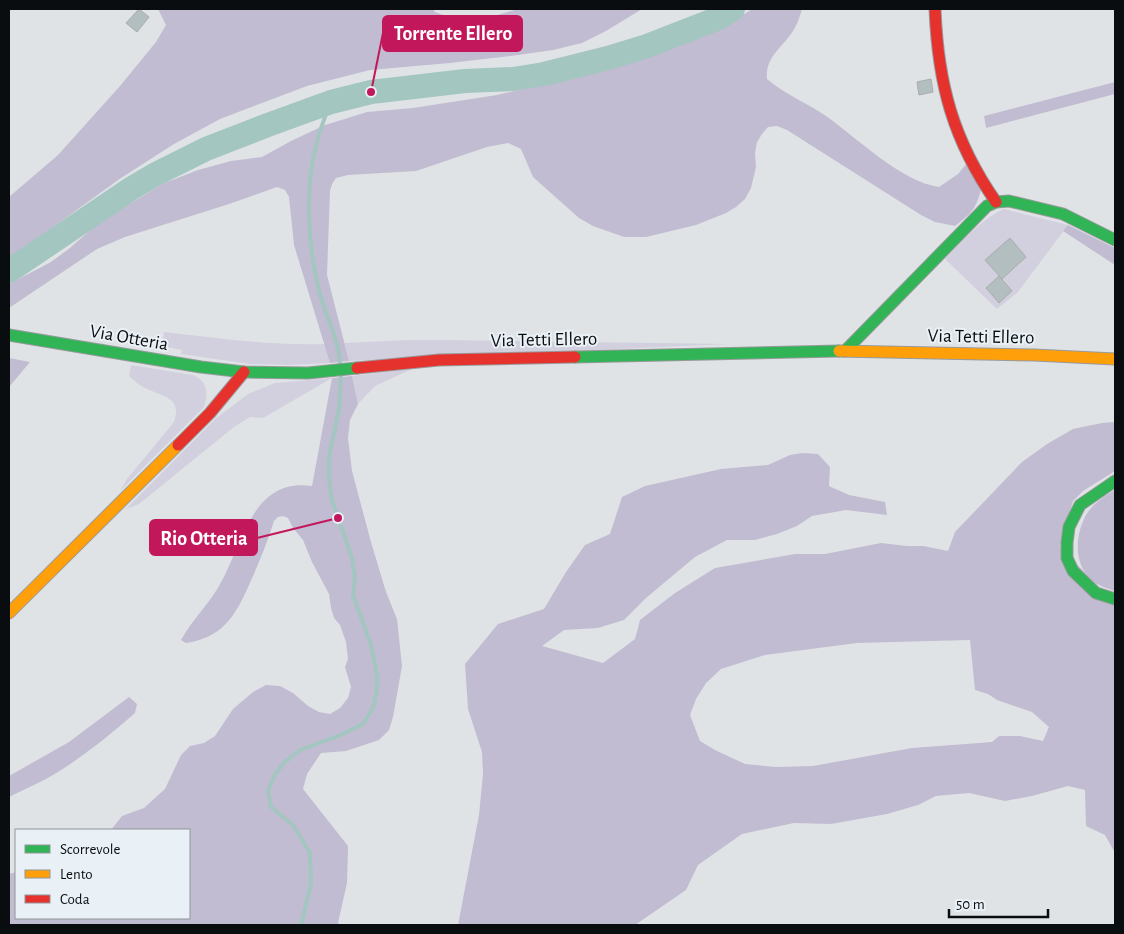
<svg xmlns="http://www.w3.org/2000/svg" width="1124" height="934" font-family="'Alegreya Sans',sans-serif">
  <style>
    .green { fill: #d2d0de }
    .forest { fill: #c1bcd1; fill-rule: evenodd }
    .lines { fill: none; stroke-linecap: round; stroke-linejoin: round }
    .stream { stroke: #a4c6c0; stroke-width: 4 }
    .river { stroke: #a4c6c0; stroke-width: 24 }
    .building { fill: #b3bec1; stroke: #a9acad }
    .fast-casing { stroke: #989a9d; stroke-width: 13 }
    .slow-casing { stroke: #989a9d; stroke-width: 13 }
    .jam-casing { stroke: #989a9d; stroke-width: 13 }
    .fast { stroke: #30b455; stroke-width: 11 }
    .slow { stroke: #ff9f0a; stroke-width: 11 }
    .jam { stroke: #e5322d; stroke-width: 11 }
    .labels { text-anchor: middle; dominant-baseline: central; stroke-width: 4; stroke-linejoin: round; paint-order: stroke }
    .street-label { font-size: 19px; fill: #0a0d0f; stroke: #e9f1f7 }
    .leader { fill: none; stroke: #c2185b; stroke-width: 2 }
    .callout-dot { fill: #c2185b; stroke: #e9f1f7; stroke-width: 2 }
    .callout { fill: #c2185b; stroke: #c2185b; stroke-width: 2 }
    .callout-label { font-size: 20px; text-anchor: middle; font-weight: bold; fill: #fff }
  </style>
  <rect width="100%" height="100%" fill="#e0e3e6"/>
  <!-- green -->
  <g class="green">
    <path d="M1004,209L1068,225L1018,292L997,309L945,259C963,240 981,219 1004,209Z"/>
    <path d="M164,332C217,338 271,346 325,344L330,363L288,365L250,364L181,354L182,350L162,346Z"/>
    <path d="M408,340H446L729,344L349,361L344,343Z"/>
    <path d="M131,365L193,375C207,381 209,393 204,407L120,491L127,479L174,422C183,397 161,396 145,388C139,385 134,380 129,376Z"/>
    <path d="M412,369L375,386L358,404L352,376Z"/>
    <path d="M332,378L263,418L250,417L234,427L139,504L126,509L215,419L248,394L275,383Z"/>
  </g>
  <!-- forest -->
  <g class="forest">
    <path d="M158,9H433L435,12L453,19H469L494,16L518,9H642L606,31L582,43L553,50L518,55L450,63L370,70L307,86L220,119L174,144L121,178L9,259V197L58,155L120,86L156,42L166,25Z"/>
    <path d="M752,9H802C800,16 797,25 793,31C782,48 765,57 767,79C784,94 807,103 826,116C857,138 902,182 939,187L958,174L968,162L982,186C976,209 973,212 955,226L935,222L921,215L787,130L777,126L768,127L762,134L757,142L755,153L756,167L751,188L745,199L736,207L726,213L696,225L646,237H624L593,226L579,218L533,177L521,149L508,143L487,147L416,171L348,175L336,178L332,184L330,191L327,275L349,361L330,363L294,245L289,197L285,190L277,187L229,204L125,237L97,249L9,308V284L51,262L70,248L97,224L162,184L198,170L231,161L262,157L291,141L325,125L367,112L413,108L497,95L621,66L729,24Z"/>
    <path d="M1115,82V94L986,128L984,116Z"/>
    <path d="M1068,225L1115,248V265L1063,231Z"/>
    <path d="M9,358L30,362L9,387Z"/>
    <path d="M352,376L358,404L350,420L348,438L352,471L371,542L386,592L397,619L402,666L393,717L389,730L379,740L346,751L321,753L307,774L303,789L348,846L347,883L338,923L341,925H9V874L16,872V918H189V830H111L122,816L144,808L165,789L181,755L190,746L204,743L215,736L233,709L253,692L266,685L280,686L293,693L308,706L319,712L330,714L340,708L348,698L351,687L345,667L348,659L346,642L340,625L334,618L331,608L329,594L312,562L303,540L293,528L288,518L283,516L278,517L274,521C268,540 261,558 253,576C238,610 227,637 186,643L181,640C192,620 208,605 219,586C243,546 251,477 312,486L332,378Z"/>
    <path d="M1115,422V471L1083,491L1073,501L1060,546L1115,605V853L1105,835L1086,826L1085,790L1068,786L1032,796L1005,801L969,793L936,796L918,805L887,814L831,824L794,823L742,834L698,865L686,890L635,925H458L479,815L483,774L482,752L468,709L465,664L498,624L544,609L566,572L585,545L610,534L622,497L645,486L721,469L768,465L790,455L802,453L818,454L830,467L829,486L849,495L885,502L887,515L846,510L812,516L797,526L777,534L755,540H727L695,557L646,598L624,620L598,628L564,630L542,646L603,663L635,639L640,620L675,593L715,568L795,554H825L881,543L907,546H923L948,551L955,532L1022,462L1047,444L1073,429L1102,423ZM970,640L975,690L988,694L997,700L1032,712L1049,727L1043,741L1020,736H999L992,742L912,748L813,766L776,767L745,764L715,750L700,741L690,715L696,699L706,683L721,669L765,655L857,643Z"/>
    <path d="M1115,490V591C1110,589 1102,587 1097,584C1073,569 1074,537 1086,515C1092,504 1105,496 1115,490Z"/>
    <path d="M129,697L137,704L135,713C109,736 74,764 44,780C33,786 20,791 9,797V776L69,742Z"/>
  </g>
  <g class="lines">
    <!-- stream -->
    <g class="stream">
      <path d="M331,102C326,115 320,128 317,142C304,186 308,250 320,294C326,317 339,340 340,364"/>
      <path d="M300,925L302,922L311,883L310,853L293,825L271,807L268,791L275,774L285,762L300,750L343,734L363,724L373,708L377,690V674L371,645L353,595L355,578L352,558L332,500L329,479V457L339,409L341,376"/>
    </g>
    <!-- river -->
    <path class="river" d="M9,271L132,188L154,175L206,149L265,126L331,102L371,92L465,81L513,79L544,74L608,58L647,46L719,18L733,9"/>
  </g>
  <!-- building -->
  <g class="building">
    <path d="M139,9L149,17L137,32L126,23Z"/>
    <path d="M931,79L933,92L919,95L917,82Z"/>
    <path d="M1010,238L1026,257L1002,279L985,260Z"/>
    <path d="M999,276L1012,291L999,303L986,288Z"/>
  </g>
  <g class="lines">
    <!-- fast casing -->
    <g class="fast-casing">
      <g id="fast">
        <path d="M9,335L201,367L244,372L308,373L357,368"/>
        <path d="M845,351L987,206L996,202L1009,201L1063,214L1115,240"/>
        <path d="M575,357L839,351"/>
        <path d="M1115,481L1080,505L1069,527L1067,543V558L1073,571L1096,593L1115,599"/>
      </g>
    </g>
    <!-- slow casing -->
    <g class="slow-casing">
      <g id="slow">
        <path d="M839,351L1034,355L1115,359"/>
        <path d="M9,613L178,445"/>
      </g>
    </g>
    <!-- jam casing -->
    <g class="jam-casing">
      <g id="jam">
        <path d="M935,9C938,84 953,140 996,202"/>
        <path d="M357,368L439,360L575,357"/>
        <path d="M178,445L210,413L244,372"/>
      </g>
    </g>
    <!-- fast -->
    <use href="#fast" class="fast"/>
    <!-- slow -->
    <use href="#slow" class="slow"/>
    <!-- jam -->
    <use href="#jam" class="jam"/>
  </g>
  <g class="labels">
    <!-- street labels -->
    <g class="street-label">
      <text transform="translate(981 337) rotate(1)">Via Tetti Ellero</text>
      <text transform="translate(129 338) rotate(10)">Via Otteria</text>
      <text transform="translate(544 340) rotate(-1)">Via Tetti Ellero</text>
    </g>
  </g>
  <!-- callouts -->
  <path class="leader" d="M371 92L383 33M338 518L257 538"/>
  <g class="callout-dot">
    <circle cx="371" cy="92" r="5"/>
    <circle cx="338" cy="518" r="5"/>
  </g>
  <g class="callout">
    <rect x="383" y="16" width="139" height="35" rx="5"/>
    <rect x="150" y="520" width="107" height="35" rx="5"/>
  </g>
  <g class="callout-label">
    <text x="453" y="40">Torrente Ellero</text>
    <text x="204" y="545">Rio Otteria</text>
  </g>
  <!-- border -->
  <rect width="1124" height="934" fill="none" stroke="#0a0d0f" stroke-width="20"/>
  <!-- legend -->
  <rect x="15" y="829" width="175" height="90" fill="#e9f1f7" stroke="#90969a"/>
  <rect x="25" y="845" width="25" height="8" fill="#30b455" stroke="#90969a"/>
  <text x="60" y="854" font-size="15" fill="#0a0d0f">Scorrevole</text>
  <rect x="25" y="870" width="25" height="8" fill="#ff9f0a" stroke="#90969a"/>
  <text x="60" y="879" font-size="15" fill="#0a0d0f">Lento</text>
  <rect x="25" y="895" width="25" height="8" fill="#e5322d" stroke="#90969a"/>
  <text x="60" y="904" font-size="15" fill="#0a0d0f">Coda</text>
  <!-- scale -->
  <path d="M949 909v8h99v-8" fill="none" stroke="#0a0d0f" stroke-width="2.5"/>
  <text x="956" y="909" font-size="15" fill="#0a0d0f" stroke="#e9f1f7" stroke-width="4" paint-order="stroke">50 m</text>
</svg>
